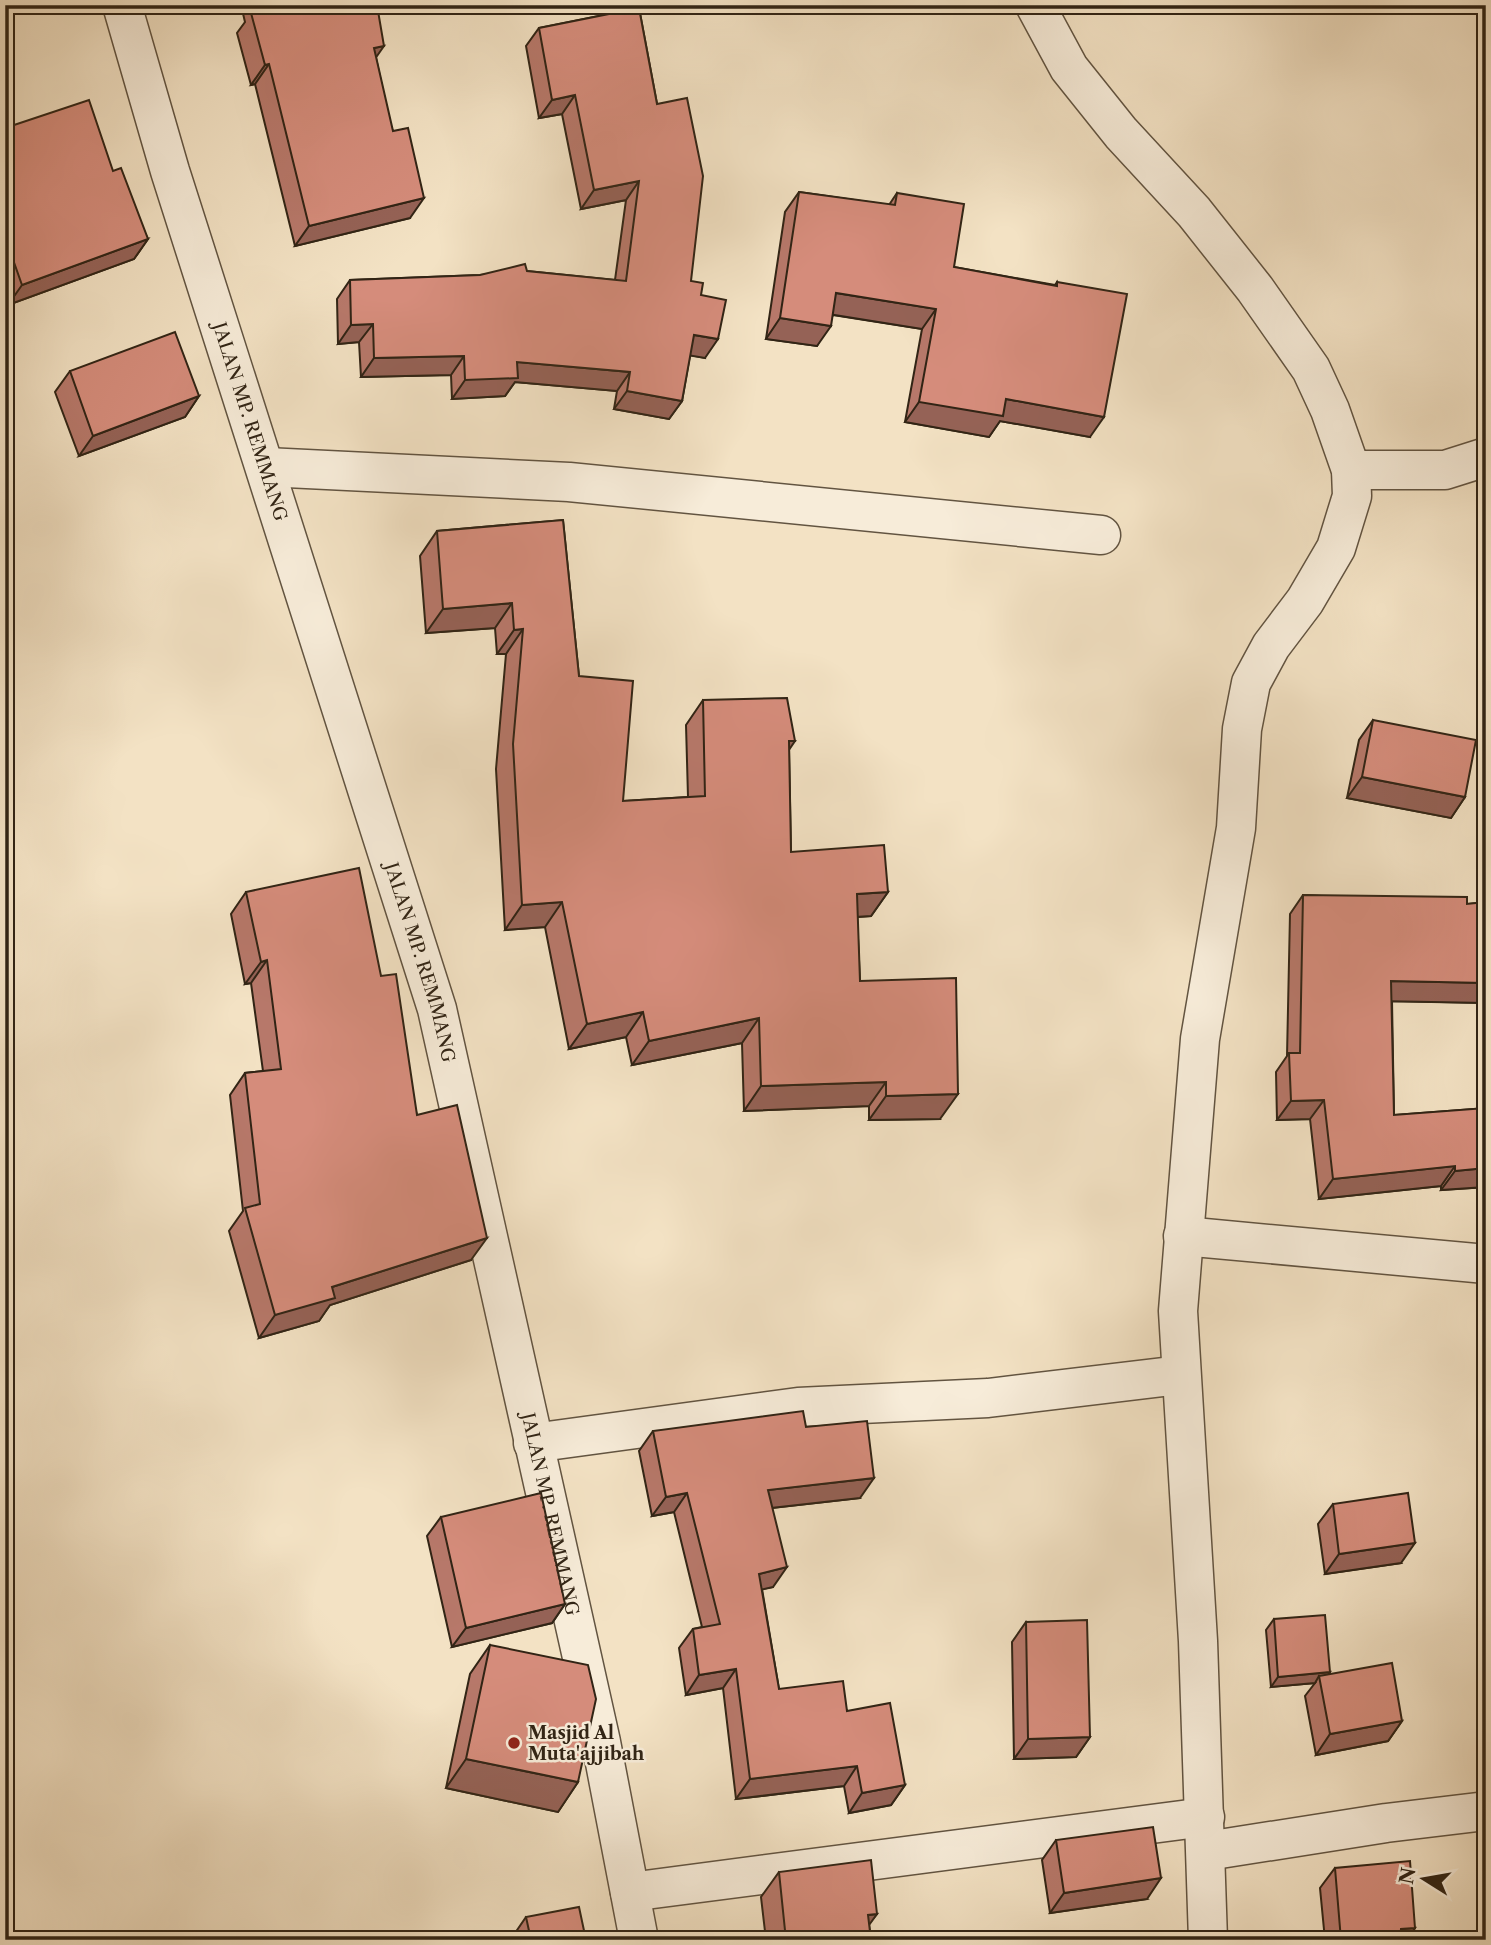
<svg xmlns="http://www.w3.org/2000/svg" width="1491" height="1945" font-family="'Libre Caslon Text',serif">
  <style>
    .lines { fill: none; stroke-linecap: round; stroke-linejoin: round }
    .street-casing { stroke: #625441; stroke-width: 41 }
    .street { stroke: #f7ecd9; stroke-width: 38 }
    .wall { fill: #b7786a; stroke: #312415; stroke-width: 2 }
    .shaded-wall { fill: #956256; stroke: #312415; stroke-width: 2 }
    .building { fill: #d58c7b; stroke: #312415; stroke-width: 2 }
    .poi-dot { fill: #8f2418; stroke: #f7ecd9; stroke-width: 2.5 }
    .labels { text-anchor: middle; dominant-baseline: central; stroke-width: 5; stroke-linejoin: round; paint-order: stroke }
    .street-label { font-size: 18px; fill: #312415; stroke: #f7ecd9 }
    .poi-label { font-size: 18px; font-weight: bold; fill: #312415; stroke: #f7ecd9; text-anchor: start }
  </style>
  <rect width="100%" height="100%" fill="#f3e2c4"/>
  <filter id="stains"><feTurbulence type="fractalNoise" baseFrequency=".00286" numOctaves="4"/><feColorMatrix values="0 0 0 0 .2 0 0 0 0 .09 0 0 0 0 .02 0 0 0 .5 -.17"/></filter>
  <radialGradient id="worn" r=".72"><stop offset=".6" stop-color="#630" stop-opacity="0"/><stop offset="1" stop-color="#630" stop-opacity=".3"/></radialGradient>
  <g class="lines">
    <!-- street casing -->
    <g class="street-casing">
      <g id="street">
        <path id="s1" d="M122,5L170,171L437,1009L601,1742L639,1940"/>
        <path d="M1035,5L1069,68L1121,133L1194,212L1255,289L1311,369L1330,410L1351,470L1352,496L1336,548L1305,601L1271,646L1251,683L1242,729L1236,828L1200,1039L1178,1311L1198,1641L1208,1940"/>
        <path d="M266,467L569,482L1101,535"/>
        <path d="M1351,470H1445L1486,457"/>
        <path d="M1183,1236L1486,1264"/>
        <path d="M533,1443L798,1407L988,1398L1180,1375"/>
        <path d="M1207,1851L1386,1823L1486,1811"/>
        <path d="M630,1892L1205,1817"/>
      </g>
    </g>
    <!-- street -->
    <use href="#street" class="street"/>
  </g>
  <!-- wall -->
  <g class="wall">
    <path d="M241,5H405L401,10L378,14L376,58L410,218L295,246L255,84L251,85L237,33L245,22Z"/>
    <path d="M639,8L705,358L690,355L682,401L669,419L614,409L617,391L515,382L505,396L452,399L451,375L361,377L359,342L338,344L337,299L350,280L480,275L527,271L615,280L626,200L581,209L562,114L539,118L526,46L539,28Z"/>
    <path d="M5,128L113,171L148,239L134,259L8,305L5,297Z"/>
    <path d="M799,192L889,205L897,193L954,267L1055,285L1057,282L1090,437L1000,421L989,437L905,422L922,329L833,315L817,346L766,339L785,212Z"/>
    <path d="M70,371L199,396L185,417L79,456L55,392Z"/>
    <path d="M563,520L579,676L623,801L688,797L686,725L703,700L789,750L791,852L888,892L871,916L857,917L860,981L940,1119L869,1120V1106L744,1111L742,1043L632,1065L626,1037L569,1049L545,927L505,930L496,769L506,654H497L495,628L426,633L420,556L437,531Z"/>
    <path d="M1373,720L1465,797L1451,818L1347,798L1359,740Z"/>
    <path d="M246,892L381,976L417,1115L471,1260L330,1305L319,1321L259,1338L229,1231L243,1211L230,1095L245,1073L263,1071L251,983L245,984L231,914Z"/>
    <path d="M1303,895L1467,904L1486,902V1003L1392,1001L1394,1115L1486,1108V1187L1441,1190V1186L1319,1199L1310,1119L1277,1120L1276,1072L1287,1056L1290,914Z"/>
    <path d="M806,1427L860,1498L772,1508L773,1587L762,1589L779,1689L847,1711L905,1785L891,1805L849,1813L844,1786L736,1799L723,1688L686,1695L679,1648L693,1629L702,1627L674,1512L652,1516L639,1451L653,1431Z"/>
    <path d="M1333,1504L1401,1563L1325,1574L1318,1524Z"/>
    <path d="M441,1517L565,1604L552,1623L452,1647L427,1536Z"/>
    <path d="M1274,1619L1328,1674L1402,1721L1388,1741L1316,1755L1305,1696L1315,1683L1271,1687L1266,1630Z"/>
    <path d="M1026,1622L1090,1737L1076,1757L1014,1759L1012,1642Z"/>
    <path d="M490,1645L578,1782L558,1812L446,1788L470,1674Z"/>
    <path d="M1056,1840L1147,1899L1050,1913L1042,1860Z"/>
    <path d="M1335,1868L1415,1928L1407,1940H1325L1320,1888Z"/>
    <path d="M779,1872L877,1914L869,1924L871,1940H766L761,1897Z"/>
    <path d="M526,1917L586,1940H513V1936Z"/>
  </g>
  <!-- shaded-wall -->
  <g class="shaded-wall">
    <path d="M369,5H405L401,10L361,17Z"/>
    <path d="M384,46L370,66L374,48Z"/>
    <path d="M269,64L255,84L251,85L265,65Z"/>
    <path d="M575,95L562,114L539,118L552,100Z"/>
    <path d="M639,181L626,200L581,209L594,190Z"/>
    <path d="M424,198L410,218L295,246L309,226Z"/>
    <path d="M148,239L134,259L8,305L22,285Z"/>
    <path d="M836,293L936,309L922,329L822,313Z"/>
    <path d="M780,318L831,326L817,346L766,339Z"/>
    <path d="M373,324L359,342L338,344L351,325Z"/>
    <path d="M694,335L718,339L705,358L681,354Z"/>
    <path d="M464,356L451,375L361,377L374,358Z"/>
    <path d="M517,362L630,372L617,391L515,382L505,396L452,399L465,380Z"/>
    <path d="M627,391L682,401L669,419L614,409Z"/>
    <path d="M199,396L185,417L79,456L93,436Z"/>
    <path d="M1006,399L1104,417L1090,437L1000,421L989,437L905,422L919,402Z"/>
    <path d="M512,603L495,628L426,633L443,609Z"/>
    <path d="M523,629L506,654H497L514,630Z"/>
    <path d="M789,741H795L778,766Z"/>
    <path d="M1362,777L1465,797L1451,818L1347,798Z"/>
    <path d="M888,892L871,916L839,918L857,894Z"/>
    <path d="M562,902L545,927L505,930L522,905Z"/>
    <path d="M267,960L251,983L245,984L261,962Z"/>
    <path d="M1391,981L1486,983V1003L1377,1001Z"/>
    <path d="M643,1012L626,1037L569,1049L587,1024Z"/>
    <path d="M759,1018L742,1043L632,1065L649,1041Z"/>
    <path d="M886,1082L869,1106L744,1111L761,1086Z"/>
    <path d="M958,1094L940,1119L869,1120L886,1096Z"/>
    <path d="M1324,1100L1310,1119L1277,1120L1291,1101Z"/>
    <path d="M1455,1166L1441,1186L1319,1199L1333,1179Z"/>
    <path d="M1486,1168V1187L1441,1190L1455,1171Z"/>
    <path d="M487,1238L471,1260L330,1305L319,1321L259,1338L275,1315L332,1287Z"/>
    <path d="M874,1478L860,1498L754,1510L768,1490Z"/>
    <path d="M687,1493L674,1512L652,1516L666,1497Z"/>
    <path d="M1415,1543L1401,1563L1325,1574L1339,1554Z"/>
    <path d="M787,1567L773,1587L746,1593L759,1574Z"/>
    <path d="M565,1604L552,1623L452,1647L466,1628Z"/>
    <path d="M736,1669L723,1688L686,1695L699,1675Z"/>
    <path d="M1330,1672L1323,1682L1319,1676L1315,1683L1271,1687L1278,1677Z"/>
    <path d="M1402,1721L1388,1741L1316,1755L1330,1734Z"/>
    <path d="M1090,1737L1076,1757L1014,1759L1028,1739Z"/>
    <path d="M466,1759L578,1782L558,1812L446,1788Z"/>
    <path d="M857,1766L844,1786L736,1799L750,1779Z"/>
    <path d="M905,1785L891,1805L849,1813L862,1793Z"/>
    <path d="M1161,1878L1147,1899L1050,1913L1064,1893Z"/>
    <path d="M877,1914L859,1939L868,1915Z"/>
    <path d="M1415,1928L1407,1940H1393L1401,1929Z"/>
  </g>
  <!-- building -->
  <g class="building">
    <path d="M259,5H377L384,46L374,48L393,131L408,128L424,198L309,226L269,64L265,65L251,13L260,10Z"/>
    <path d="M639,8L657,104L687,98L703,176L691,281L703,283L701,295L726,300L718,339L694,335L682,401L627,391L630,372L517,362L518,378L465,380L464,356L374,358L373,324L351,325L350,280L480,275L525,264L527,271L626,281L639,181L594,190L575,95L552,100L539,28Z"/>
    <path d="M89,100L113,171L121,168L148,239L22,285L5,237V128Z"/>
    <path d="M799,192L895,205L897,193L964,204L954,267L1057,286V282L1127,294L1104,417L1006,399L1003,416L919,402L936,309L836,293L831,326L780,318Z"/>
    <path d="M175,332L199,396L93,436L70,371Z"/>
    <path d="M563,520L579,676L633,681L623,801L705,796L703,700L787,698L795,741H789L791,852L884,845L888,892L857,894L860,981L956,978L958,1094L886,1096V1082L761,1086L759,1018L649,1041L643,1012L587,1024L562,902L522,905L513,744L523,629L514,630L512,603L443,609L437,531Z"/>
    <path d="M1373,720L1476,740L1465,797L1362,777Z"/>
    <path d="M359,868L381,976L396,974L417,1115L457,1105L487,1238L332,1287L335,1298L275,1315L245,1208L260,1204L245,1073L281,1069L267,960L261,962L246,892Z"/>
    <path d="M1303,895L1467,897V904L1486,902V983L1391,981L1394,1115L1486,1108V1168L1455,1171V1166L1333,1179L1324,1100L1291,1101L1289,1053H1300Z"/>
    <path d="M803,1411L806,1427L867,1421L874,1478L768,1490L787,1567L759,1574L779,1689L843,1681L847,1711L890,1703L905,1785L862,1793L857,1766L750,1779L736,1669L699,1675L693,1629L720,1624L687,1493L666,1497L653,1431Z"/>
    <path d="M541,1493L565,1604L466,1628L441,1517Z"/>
    <path d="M1408,1493L1415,1543L1339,1554L1333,1504Z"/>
    <path d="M1325,1615L1330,1672L1278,1677L1274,1619Z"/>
    <path d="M1087,1620L1090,1737L1028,1739L1026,1622Z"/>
    <path d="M490,1645L588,1665L596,1699L578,1782L466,1759Z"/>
    <path d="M1392,1663L1402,1721L1330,1734L1319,1676Z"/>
    <path d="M1153,1827L1161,1878L1064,1893L1056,1840Z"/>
    <path d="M871,1860L877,1914L868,1915L871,1940H786L779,1872Z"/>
    <path d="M1410,1861L1415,1928L1401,1929L1400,1940H1341L1335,1868Z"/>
    <path d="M579,1907L586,1940H531L526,1917Z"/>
  </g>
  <!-- markers -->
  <circle class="poi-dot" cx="514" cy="1743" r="7"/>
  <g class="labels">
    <!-- street labels -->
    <g class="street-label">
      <text stroke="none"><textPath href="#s1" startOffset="436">JALAN MP. REMMANG</textPath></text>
      <text stroke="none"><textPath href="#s1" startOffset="1003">JALAN MP. REMMANG</textPath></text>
      <text stroke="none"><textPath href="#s1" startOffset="1570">JALAN MP. REMMANG</textPath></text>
    </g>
    <!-- poi labels -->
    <g class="poi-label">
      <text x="528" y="1733">Masjid Al<tspan x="528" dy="21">Muta'ajjibah</tspan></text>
    </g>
  </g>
  <!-- margin -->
  <rect width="1491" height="1945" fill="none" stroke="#f3e2c4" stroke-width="28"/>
  <rect x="7" y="7" width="1477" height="1931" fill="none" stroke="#312415" stroke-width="3.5"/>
  <rect x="14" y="14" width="1463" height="1917" fill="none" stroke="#312415" stroke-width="2"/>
  <!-- north arrow -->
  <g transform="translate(1424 1879) rotate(281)" stroke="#f7ecd9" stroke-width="5" paint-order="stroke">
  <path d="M0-5L12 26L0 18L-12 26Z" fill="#312415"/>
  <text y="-10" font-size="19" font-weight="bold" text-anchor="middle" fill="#312415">N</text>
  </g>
  <rect width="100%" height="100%" filter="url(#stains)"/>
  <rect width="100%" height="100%" fill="url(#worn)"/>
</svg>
